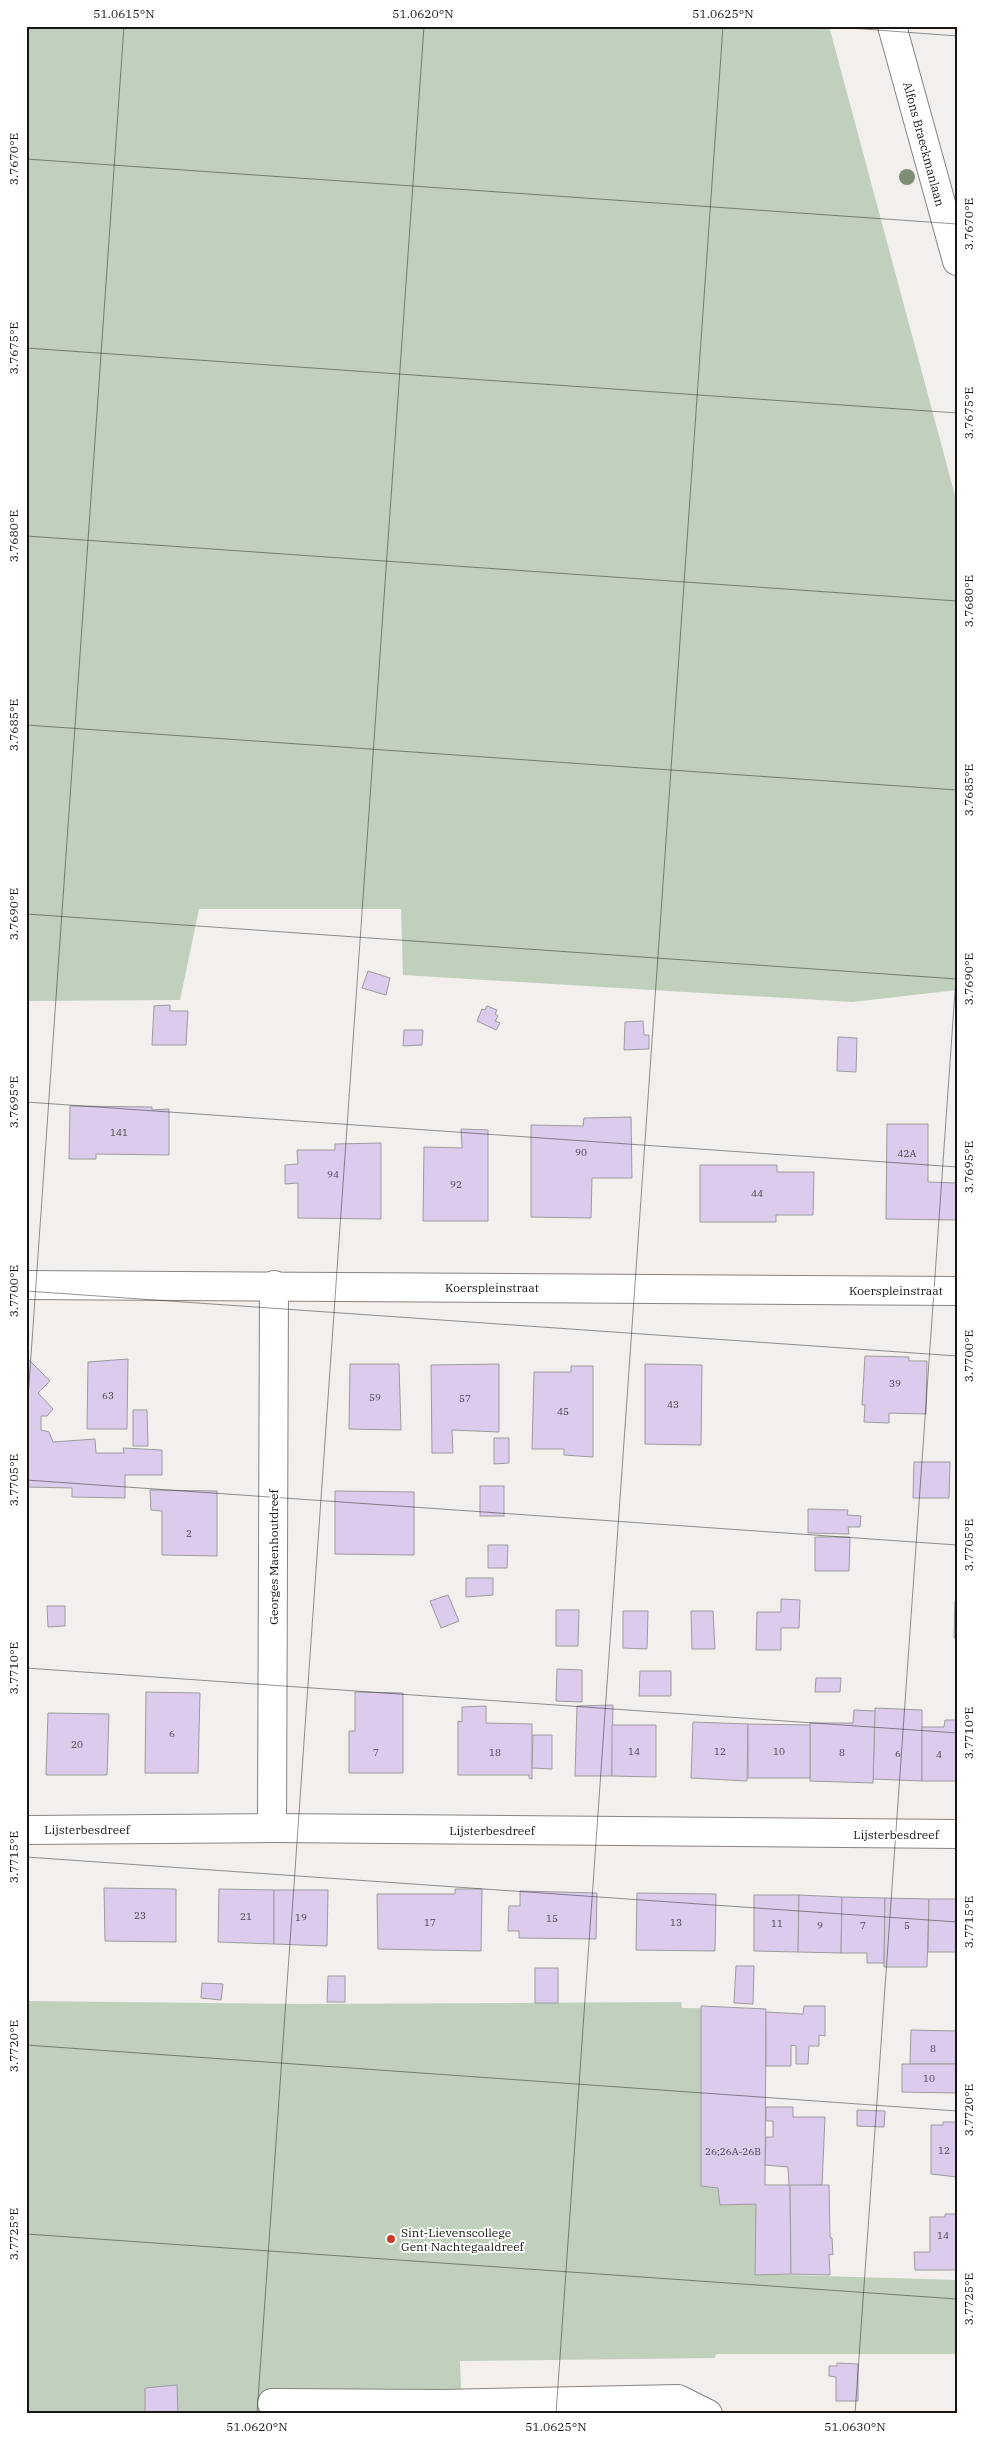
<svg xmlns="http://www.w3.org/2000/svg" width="983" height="2440" font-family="'IBM Plex Serif',serif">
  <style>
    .green { fill: #c1cfbd }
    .building { fill: #dccbec; stroke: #9d9b9e }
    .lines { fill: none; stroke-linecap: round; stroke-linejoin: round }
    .minor-casing { stroke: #878482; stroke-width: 30 }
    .minor { stroke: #fff; stroke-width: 28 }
    .tree { fill: #7e8e76 }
    .ticks { fill: none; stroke: #171615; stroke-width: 1; stroke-opacity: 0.45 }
    .poi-dot { fill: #c83c28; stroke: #fff; stroke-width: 2 }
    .labels { text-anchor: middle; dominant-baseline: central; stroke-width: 4; stroke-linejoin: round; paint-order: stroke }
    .number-label { font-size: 10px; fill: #48434b }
    .street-label { font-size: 12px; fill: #171615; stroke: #fff }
    .poi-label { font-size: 12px; fill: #171615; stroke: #fff; text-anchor: start }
    .neatline { fill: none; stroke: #171615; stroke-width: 2 }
    .ticks-label { font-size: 12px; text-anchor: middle; fill: #171615 }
  </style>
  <rect width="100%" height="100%" fill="#f2efed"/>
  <!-- green -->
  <g class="green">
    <path d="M26,26H829L957,503V990L852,1002L403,975L401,909H199L180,1000L26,1001Z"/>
    <path d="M26,2001L303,2004L681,2002L682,2008L766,2009L765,2185L753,2186L756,2204V2274L957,2280V2354H716L715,2358L460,2361L462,2414H26Z"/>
  </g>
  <!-- building -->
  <g class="building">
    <path d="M368,971L390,978L386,995L362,988Z"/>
    <path d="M170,1005V1011H188L186,1045H152L154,1006Z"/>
    <path d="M487,1006L497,1010L495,1014L498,1016L495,1021L500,1023L496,1030L477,1021L482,1009L485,1010Z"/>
    <path d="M643,1021L644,1035H649V1049L624,1050L625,1022Z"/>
    <path d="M404,1030H423L422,1045L403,1046Z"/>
    <path d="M838,1037L857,1038L856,1072L837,1071Z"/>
    <path d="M70,1106L152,1107V1110L169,1109V1155L96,1154V1159H69Z"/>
    <path d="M631,1117L632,1178H592L591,1218L531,1217V1125L583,1126L584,1118Z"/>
    <path d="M887,1124H928V1182L957,1183V1220L886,1219Z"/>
    <path d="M461,1129L488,1130V1221H423L424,1147L462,1148Z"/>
    <path d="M381,1143V1219L298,1218V1183L285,1184V1165L298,1164L297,1150H335V1144Z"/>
    <path d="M700,1165H777V1172H814L813,1215H776V1222H700Z"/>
    <path d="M865,1356L909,1357V1361H927L926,1414L889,1413V1423L864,1422L865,1405H862Z"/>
    <path d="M26,1357L50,1381L38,1393L53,1409L47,1416H41V1430L49,1432L53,1442L95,1439L96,1453H124L123,1448L162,1450V1475H125V1498L72,1497V1488L26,1487Z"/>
    <path d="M128,1359L127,1429H87L88,1362Z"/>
    <path d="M350,1364H399L401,1430L349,1429Z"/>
    <path d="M499,1364V1432L452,1430L453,1453H432L431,1365Z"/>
    <path d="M645,1364L702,1365L701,1445L645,1444Z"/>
    <path d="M571,1366H593V1457L564,1455V1449H532L534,1372H571Z"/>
    <path d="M133,1410H147L148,1446H133Z"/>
    <path d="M494,1438H509V1463L494,1464Z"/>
    <path d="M914,1462H950L949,1498H913Z"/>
    <rect x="480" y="1486" width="24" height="30"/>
    <path d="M150,1490L217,1491V1556L162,1555V1511L151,1510Z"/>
    <path d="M335,1491L414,1492V1555L335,1554Z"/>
    <path d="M808,1509L848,1510L847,1515L861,1516L860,1527H848L849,1534L808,1533Z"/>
    <path d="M815,1537H850L849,1571H815Z"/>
    <path d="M488,1545H508L507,1568H488Z"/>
    <path d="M466,1578H493V1595L466,1597Z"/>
    <path d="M448,1595L459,1621L441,1628L430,1601Z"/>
    <path d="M781,1599L800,1600L799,1628H781V1650H756L757,1612H781Z"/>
    <path d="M955,1601H957V1638H954Z"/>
    <path d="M47,1606H65V1626L48,1627Z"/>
    <path d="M556,1610H579L578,1646H556Z"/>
    <path d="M623,1611H648L647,1649L623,1648Z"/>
    <path d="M691,1611H713L715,1649H692Z"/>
    <path d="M557,1669L582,1670V1702L556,1701Z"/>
    <path d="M640,1671H671V1696H639Z"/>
    <path d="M816,1678H841L840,1692H815Z"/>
    <path d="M146,1692L200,1693L198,1773H145Z"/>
    <path d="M355,1692L403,1693V1773H349V1731H355Z"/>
    <path d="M613,1705L612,1776H575L577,1706Z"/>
    <path d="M486,1706V1723L532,1724V1779L529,1778V1775H458V1721L462,1722V1707Z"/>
    <path d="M875,1708L922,1710V1781L873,1779Z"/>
    <path d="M854,1710L875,1711L873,1783L810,1781V1723H853Z"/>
    <path d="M48,1713L109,1714L107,1775H46Z"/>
    <path d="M945,1720H957V1781H922V1727H944Z"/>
    <path d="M693,1722L748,1724L747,1781L691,1778Z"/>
    <path d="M748,1724L810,1725V1778H748Z"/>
    <path d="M612,1725H656V1777L612,1776Z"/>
    <path d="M533,1735H552V1769L532,1768Z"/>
    <path d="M104,1888L176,1889V1942L105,1941Z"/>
    <path d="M219,1889L274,1890V1944L218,1942Z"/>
    <path d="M455,1889H482L481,1951L378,1949L377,1894H455Z"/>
    <path d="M274,1890H328L327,1946L274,1944Z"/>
    <path d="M520,1891L597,1893L596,1939L519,1938V1931H508L509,1906H520Z"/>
    <path d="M637,1893L716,1894L715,1951L636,1950Z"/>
    <path d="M754,1895H799L798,1952L754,1951Z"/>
    <path d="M799,1895L842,1897L841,1953L798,1952Z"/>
    <path d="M842,1897L885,1898L884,1963H867V1953H841Z"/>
    <path d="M885,1898L929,1899L927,1967H884Z"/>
    <path d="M929,1899H957V1952H928Z"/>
    <path d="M736,1966H754L753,2004L734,2003Z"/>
    <rect x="535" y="1968" width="23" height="35"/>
    <path d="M328,1976H345V2002H327Z"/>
    <path d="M202,1983L223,1984L221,2000L201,1998Z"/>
    <path d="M701,2006L766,2009L765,2185H790L791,2274L755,2275L756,2204L720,2205L718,2188L701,2186Z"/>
    <path d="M804,2006H825V2036L819,2035V2046H809L808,2064H796V2046L791,2045V2066H766V2012L803,2014Z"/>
    <path d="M911,2030L957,2031V2064H910Z"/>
    <path d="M902,2064H957V2093L902,2092Z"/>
    <path d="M766,2107H793V2117H825L822,2185L789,2186L788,2167L765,2165L766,2137H773V2121H766Z"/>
    <path d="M857,2110L885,2111L884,2127L857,2126Z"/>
    <path d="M943,2122H957V2177L931,2174V2125H943Z"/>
    <path d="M790,2185H829L830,2237L832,2238L833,2255L829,2254L830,2275L791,2274Z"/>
    <path d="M945,2214H957V2270H915L914,2252H930V2217H945Z"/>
    <path d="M837,2363L858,2364V2401H836V2377L829,2376V2366H837Z"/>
    <path d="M177,2385L178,2414H145V2388Z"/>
  </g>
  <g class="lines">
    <!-- minor casing -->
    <g class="minor-casing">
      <g id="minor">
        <path d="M892,26L957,261"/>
        <path d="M26,1285L957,1291"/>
        <path d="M272,1828L274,1285"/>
        <path d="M26,1830L272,1828L957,1834"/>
        <path d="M272,2403L442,2404"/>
        <path d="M441,2414L442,2404L678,2399L708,2414"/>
      </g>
    </g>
    <!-- minor -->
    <use href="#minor" class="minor"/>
  </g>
  <!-- trees -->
  <circle class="tree" cx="907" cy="177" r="8"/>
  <!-- ticks -->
  <path class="ticks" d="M824,26L957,36M26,159L957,224M26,348L957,413M26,536L957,601M26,725L957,790M26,914L957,979M26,1102L957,1167M26,1291L957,1356M26,1427L124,26M26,1480L957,1545M26,1668L957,1733M26,1857L957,1922M26,2045L957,2111M26,2234L957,2299M257,2414L424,26M556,2414L723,26M855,2414L957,963"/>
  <!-- markers -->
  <circle class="poi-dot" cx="391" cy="2239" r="5"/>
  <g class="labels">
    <!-- number labels -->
    <g class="number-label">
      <text x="119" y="1132">141</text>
      <text x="581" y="1152">90</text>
      <text x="907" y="1153">42A</text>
      <text x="333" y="1174">94</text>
      <text x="456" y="1184">92</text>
      <text x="757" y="1193">44</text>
      <text x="895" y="1383">39</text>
      <text x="108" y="1395">63</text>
      <text x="375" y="1397">59</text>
      <text x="465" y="1398">57</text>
      <text x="673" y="1404">43</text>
      <text x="563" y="1411">45</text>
      <text x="189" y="1533">2</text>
      <text x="172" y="1733">6</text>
      <text x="77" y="1744">20</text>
      <text x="634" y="1751">14</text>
      <text x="720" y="1751">12</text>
      <text x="779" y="1751">10</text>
      <text x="376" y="1752">7</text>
      <text x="495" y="1752">18</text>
      <text x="842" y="1752">8</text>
      <text x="898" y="1753">6</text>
      <text x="939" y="1754">4</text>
      <text x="140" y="1915">23</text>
      <text x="246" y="1916">21</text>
      <text x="301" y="1917">19</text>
      <text x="552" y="1918">15</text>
      <text x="430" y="1922">17</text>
      <text x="676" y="1922">13</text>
      <text x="777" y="1923">11</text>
      <text x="820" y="1925">9</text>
      <text x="863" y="1925">7</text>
      <text x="907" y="1925">5</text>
      <text x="933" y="2048">8</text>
      <text x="929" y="2078">10</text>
      <text x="944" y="2150">12</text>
      <text x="733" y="2151">26;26A-26B</text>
      <text x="943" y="2235">14</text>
    </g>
    <!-- street labels -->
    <g class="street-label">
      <text transform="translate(924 144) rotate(75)">Alfons Braeckmanlaan</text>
      <text x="492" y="1287">Koerspleinstraat</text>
      <text x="896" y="1290">Koerspleinstraat</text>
      <text transform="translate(273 1557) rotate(-90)">Georges Maenhoutdreef</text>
      <text x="87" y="1829">Lijsterbesdreef</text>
      <text x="492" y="1830">Lijsterbesdreef</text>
      <text x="896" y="1834">Lijsterbesdreef</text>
    </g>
    <!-- poi labels -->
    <g class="poi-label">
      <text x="401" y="2232">Sint-Lievenscollege<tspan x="401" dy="14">Gent Nachtegaaldreef</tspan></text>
    </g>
  </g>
  <!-- border -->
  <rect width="983" height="2440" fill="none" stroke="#ffffff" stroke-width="55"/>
  <rect x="28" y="28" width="928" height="2384" class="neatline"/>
  <g class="ticks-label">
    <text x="124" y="18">51.0615°N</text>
    <text x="423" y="18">51.0620°N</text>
    <text x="723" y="18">51.0625°N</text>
    <text transform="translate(14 159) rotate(-90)" y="4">3.7670°E</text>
    <text transform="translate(969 224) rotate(-90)" y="4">3.7670°E</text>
    <text transform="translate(14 348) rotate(-90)" y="4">3.7675°E</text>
    <text transform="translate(969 413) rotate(-90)" y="4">3.7675°E</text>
    <text transform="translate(14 536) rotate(-90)" y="4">3.7680°E</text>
    <text transform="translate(969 601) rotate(-90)" y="4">3.7680°E</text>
    <text transform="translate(14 725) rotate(-90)" y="4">3.7685°E</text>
    <text transform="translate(969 790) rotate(-90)" y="4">3.7685°E</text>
    <text transform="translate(14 914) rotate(-90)" y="4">3.7690°E</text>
    <text transform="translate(969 979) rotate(-90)" y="4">3.7690°E</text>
    <text transform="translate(14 1102) rotate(-90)" y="4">3.7695°E</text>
    <text transform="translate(969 1167) rotate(-90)" y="4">3.7695°E</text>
    <text transform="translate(14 1291) rotate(-90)" y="4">3.7700°E</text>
    <text transform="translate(969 1356) rotate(-90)" y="4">3.7700°E</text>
    <text transform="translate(14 1480) rotate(-90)" y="4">3.7705°E</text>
    <text transform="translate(969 1545) rotate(-90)" y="4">3.7705°E</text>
    <text transform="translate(14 1668) rotate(-90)" y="4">3.7710°E</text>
    <text transform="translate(969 1733) rotate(-90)" y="4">3.7710°E</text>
    <text transform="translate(14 1857) rotate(-90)" y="4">3.7715°E</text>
    <text transform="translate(969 1922) rotate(-90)" y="4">3.7715°E</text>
    <text transform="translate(14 2046) rotate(-90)" y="4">3.7720°E</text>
    <text transform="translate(969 2110) rotate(-90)" y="4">3.7720°E</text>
    <text transform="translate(14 2234) rotate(-90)" y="4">3.7725°E</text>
    <text transform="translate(969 2299) rotate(-90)" y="4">3.7725°E</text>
    <text x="257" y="2431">51.0620°N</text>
    <text x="556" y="2431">51.0625°N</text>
    <text x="855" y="2431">51.0630°N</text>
  </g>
</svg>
